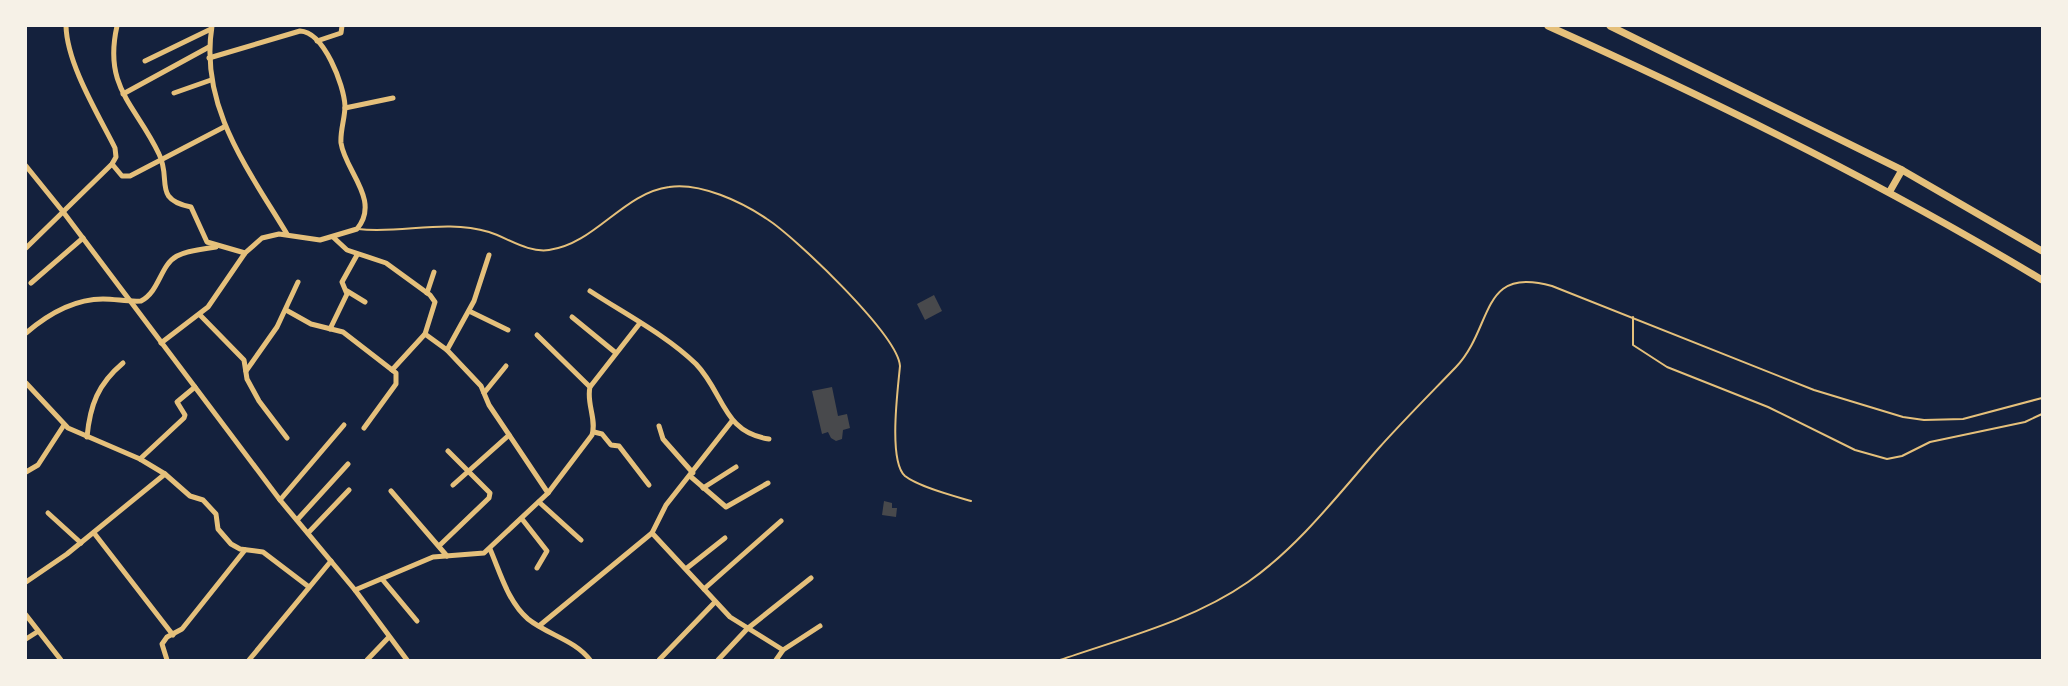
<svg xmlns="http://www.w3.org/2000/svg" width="2068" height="686" font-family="'PT Sans Narrow',sans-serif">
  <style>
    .building { fill: #48494c }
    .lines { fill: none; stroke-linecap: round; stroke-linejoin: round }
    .service { stroke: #e5c07b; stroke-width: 2 }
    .minor { stroke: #e5c07b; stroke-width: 5 }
    .tertiary { stroke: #e5c07b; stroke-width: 7 }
  </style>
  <rect width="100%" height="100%" fill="#14213d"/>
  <!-- building -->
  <g class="building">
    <path d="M934,295L942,311L925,320L917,304Z"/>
    <path d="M832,387L838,416L847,414L850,428L843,430L842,439L836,441L831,438L828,432L822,434L812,391Z"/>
    <path d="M884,501L892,503V508H897L896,517L882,515Z"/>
  </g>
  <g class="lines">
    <!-- service -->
    <g class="service">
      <path d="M358,229C402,234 444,219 489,232C508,238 528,253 549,250C595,244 623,193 669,187C700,182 742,202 767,219C795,237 898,335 900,366C898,388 888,461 905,476C919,487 954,496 971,501"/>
      <path d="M1633,317V345L1667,367L1768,407L1855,450L1887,459L1902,456L1930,442L2025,422L2042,414"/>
      <path d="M1060,660C1123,638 1192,621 1248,582C1298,547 1338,495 1378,449C1403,421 1430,394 1456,367C1494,327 1479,265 1552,286L1814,390L1903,417L1924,420L1963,419L2042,398"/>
    </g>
    <!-- minor -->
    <g class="minor">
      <path d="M117,26C103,88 136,105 159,154C172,180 152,199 191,207L207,242L245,253"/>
      <path d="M212,26C199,106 248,169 287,234"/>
      <path d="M317,41L341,33L342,26"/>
      <path d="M145,61L211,29"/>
      <path d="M174,93L211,80"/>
      <path d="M123,94L209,47"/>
      <path d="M345,108L393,98"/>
      <path d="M112,164L122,176H130L224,127"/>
      <path d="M26,166L64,213L280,500L355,590L407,660"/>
      <path d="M333,237L347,250L386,263L430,295L435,302L425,334L392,370"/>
      <path d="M26,248L112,164L116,157L115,148C98,114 67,64 66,26"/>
      <path d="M31,283L83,238"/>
      <path d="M347,291L365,302"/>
      <path d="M590,291C625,314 666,335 696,364C724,393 723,433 769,439"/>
      <path d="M427,293L434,272"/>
      <path d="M286,310L311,324L343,332L396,373V384L364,428"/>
      <path d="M469,311L508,330"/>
      <path d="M200,315L244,360L247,379L259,401L287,438"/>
      <path d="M572,317L616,353"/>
      <path d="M330,329L347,294L342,282L357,255"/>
      <path d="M26,333C47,315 74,299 103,299C116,299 128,302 141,301C160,291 160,265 177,256C188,250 204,249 216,247"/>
      <path d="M425,334L447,350L481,386L489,405L548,493"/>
      <path d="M537,335L590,387"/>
      <path d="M161,343L208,307L245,253L262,238L279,234L320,240L357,229C381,200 345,171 341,143C340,131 345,118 345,106C344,85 324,32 300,31L209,58"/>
      <path d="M447,350L474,301L489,255"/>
      <path d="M246,371L277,327L298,282"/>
      <path d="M26,383L68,428L140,459L165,474L190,496L203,500L216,514L218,529L231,544L240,549L263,552L309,587"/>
      <path d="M484,393L506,366"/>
      <path d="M659,426L663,439L693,473"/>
      <path d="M594,432L602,434L611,445L619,446L649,485"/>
      <path d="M87,437C90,405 98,384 123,363"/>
      <path d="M140,459L184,418L185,415L177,402L195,387"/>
      <path d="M26,472L38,465L64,425"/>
      <path d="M690,476L726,507L768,483"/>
      <path d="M453,485L509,435"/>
      <path d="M703,488L736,467"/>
      <path d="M391,491L447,556"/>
      <path d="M280,500L344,425"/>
      <path d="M539,502L581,540"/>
      <path d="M48,513L81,543"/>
      <path d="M522,519L547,551L537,568"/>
      <path d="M297,520L348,464"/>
      <path d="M94,533L173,635"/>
      <path d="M308,533L349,490"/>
      <path d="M652,533L730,617L783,650"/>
      <path d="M440,545L489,498L490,493L448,451"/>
      <path d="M490,549C500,572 508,602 528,619C548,635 575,640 590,660"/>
      <path d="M687,568L725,538"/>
      <path d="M382,579L417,621"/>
      <path d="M26,582L67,554L165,474"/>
      <path d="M704,589L781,521"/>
      <path d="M355,590L433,557L484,553L548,493L592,435C597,419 586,403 590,387L640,323"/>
      <path d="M26,615L61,660"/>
      <path d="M539,626L652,533L666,505L732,421"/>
      <path d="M26,639L37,632"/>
      <path d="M167,660L162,644L167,637L182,629L245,550"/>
      <path d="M249,660L331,561"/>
      <path d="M367,660L389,637"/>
      <path d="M659,660L715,602"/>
      <path d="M718,660L747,629L811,578"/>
      <path d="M776,660L783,650L820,626"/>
    </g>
    <!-- tertiary -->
    <g class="tertiary">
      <path d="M1548,26C1717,102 1884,184 2042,280"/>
      <path d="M1610,26L1902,170L2042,251"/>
      <path d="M1890,191L1902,170"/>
    </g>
  </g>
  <!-- border -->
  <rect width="2068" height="686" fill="none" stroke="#f6f1e7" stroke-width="54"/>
</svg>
